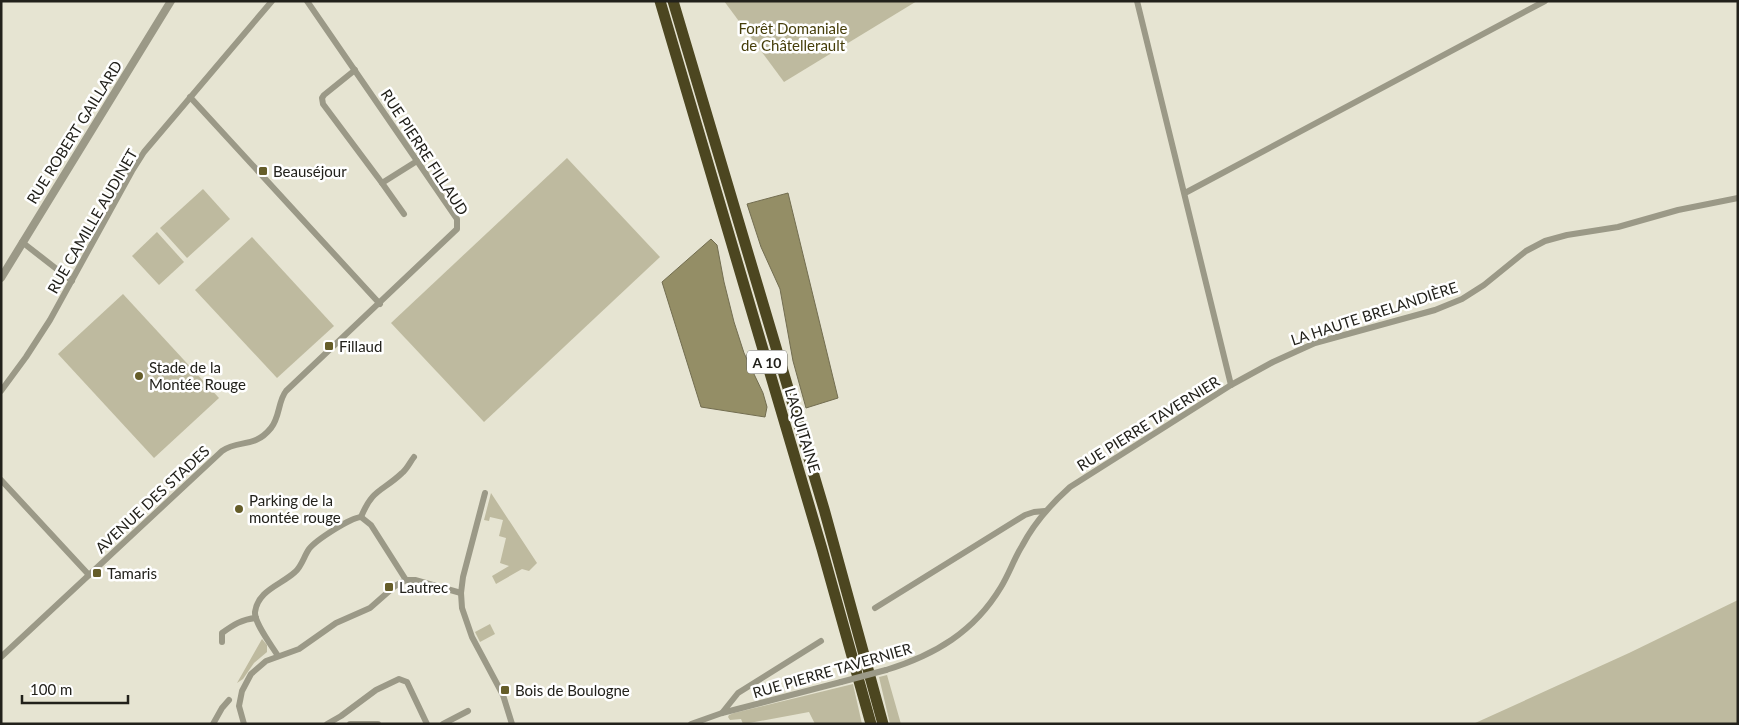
<svg xmlns="http://www.w3.org/2000/svg" width="1739" height="725" font-family="Lato,sans-serif">
  <style>
    .green { fill: #beba9f }
    .water { fill: #948e66; stroke: #726d50 }
    .lines { fill: none; stroke-linecap: round; stroke-linejoin: round }
    .minor { stroke: #9b9987; stroke-width: 6 }
    .tertiary { stroke: #9b9987; stroke-width: 8 }
    .motorway { stroke: #4c4620; stroke-width: 11 }
    .minor-bridge { stroke: #9b9987; stroke-width: 6 }
    .poi-dot { fill: #655d29; stroke: #fff; stroke-width: 2 }
    .labels { text-anchor: middle; dominant-baseline: central; stroke-width: 5; stroke-linejoin: round; paint-order: stroke }
    .shield { fill: #fff; stroke: #64645f; stroke-width: 1 }
    .shield-label { font-size: 14px; font-weight: bold; fill: #22211b }
    .park-label { font-size: 15px; fill: #463e0a; stroke: #fff }
    .street-label { font-size: 15px; fill: #22211b; stroke: #fff }
    .poi-label { font-size: 15px; fill: #22211b; stroke: #fff; text-anchor: start }
  </style>
  <rect width="100%" height="100%" fill="#e6e4d2"/>
  <!-- green -->
  <g class="green">
    <path d="M724,1H917L784,82Z"/>
    <path d="M567,158L660,257L484,422L391,323Z"/>
    <path d="M203,189L230,219L187,258L160,228Z"/>
    <path d="M157,232L184,262L159,285L132,256Z"/>
    <path d="M252,237L334,326L277,378L195,290Z"/>
    <path d="M123,294L219,398L154,458L58,354Z"/>
    <path d="M491,493L537,563L529,571L522,569L496,584L492,576L509,566L500,563L506,538L499,536L503,520L490,517L489,521L484,520Z"/>
    <path d="M1738,600V724H1473L1629,653Z"/>
    <path d="M490,624L495,634L480,642L475,632Z"/>
    <path d="M262,639L267,645V652L254,663L243,679L237,683Z"/>
    <path d="M887,675L901,724H890L879,677Z"/>
    <path d="M853,684L862,724H815L809,712L744,724H743L741,719L730,720L728,717L729,715L734,713Z"/>
  </g>
  <!-- water -->
  <g class="water">
    <path d="M788,193L838,398L806,408L793,361L780,289L761,247L747,204Z"/>
    <path d="M711,239L717,245L724,282L734,322L744,353L763,393L767,407L765,417L701,407L662,282Z"/>
  </g>
  <g class="lines">
    <!-- minor -->
    <g class="minor">
      <path d="M1137,1L1231,385"/>
      <path d="M355,70L324,95L322,98L323,104L382,183L417,161"/>
      <path d="M190,97L380,304"/>
      <path d="M382,183L404,214"/>
      <path d="M1185,193L1545,1"/>
      <path d="M22,242L72,281"/>
      <path d="M1,391L26,357L50,320L132,171L144,152L272,1"/>
      <path d="M1,480L89,575"/>
      <path d="M485,493L463,577L461,593L462,608L472,637L503,695L512,724"/>
      <path d="M361,517C373,488 382,492 402,473C407,469 410,462 414,457"/>
      <path d="M875,608L1025,515L1034,512L1045,511"/>
      <path d="M222,642V633C233,625 242,619 256,618"/>
      <path d="M278,656C272,646 254,623 255,612C258,590 281,585 295,572C302,566 304,556 309,549C316,540 350,518 361,517L371,525L406,580"/>
      <path d="M1,657L222,451C239,439 254,449 271,428C280,417 278,401 286,391L457,229V219L307,1"/>
      <path d="M886,670C935,655 974,632 1001,587C1009,574 1014,559 1022,546C1034,523 1051,504 1070,487L1231,385L1273,362L1315,343L1435,310L1462,299L1484,285L1526,251L1545,241L1567,235L1618,227L1678,210L1738,198"/>
      <path d="M722,713L738,693L821,641"/>
      <path d="M213,724L222,708L229,700"/>
      <path d="M244,724L239,706L242,691L251,674L266,661L299,649L336,623L370,608L395,586L406,580H415L461,593"/>
      <path d="M327,724L341,716L376,690L399,679L407,682L427,724"/>
      <path d="M350,724H378"/>
      <path d="M443,724L468,711"/>
      <path d="M691,724L722,713L841,682"/>
    </g>
    <!-- tertiary -->
    <path class="tertiary" d="M1,278L171,1"/>
    <!-- motorway -->
    <g class="motorway">
      <path d="M660,1L822,549L871,724"/>
      <path d="M673,1L824,509L883,724"/>
    </g>
    <!-- minor-bridge -->
    <path class="minor-bridge" d="M841,682L886,670"/>
  </g>
  <!-- markers -->
  <g class="poi-dot">
    <rect x="258" y="166" width="10" height="10" rx="2.5"/>
    <rect x="324" y="341" width="10" height="10" rx="2.5"/>
    <circle cx="139" cy="376" r="5"/>
    <circle cx="239" cy="509" r="5"/>
    <rect x="92" y="568" width="10" height="10" rx="2.5"/>
    <rect x="384" y="582" width="10" height="10" rx="2.5"/>
    <rect x="500" y="685" width="10" height="10" rx="2.5"/>
  </g>
  <g class="labels">
    <!-- shield labels -->
    <rect class="shield" x="747" y="350.5" width="40" height="23" rx="4"/>
    <g class="shield-label">
      <text x="767" y="362">A 10</text>
    </g>
    <!-- park labels -->
    <g class="park-label">
      <text x="793" y="28">Forêt Domaniale<tspan x="793" dy="17">de Châtellerault</tspan></text>
    </g>
    <!-- street labels -->
    <g class="street-label">
      <text transform="translate(74 132) rotate(-58)">RUE ROBERT GAILLARD</text>
      <text transform="translate(425 152) rotate(57)">RUE PIERRE FILLAUD</text>
      <text transform="translate(92 221) rotate(-60)">RUE CAMILLE AUDINET</text>
      <text transform="translate(1374 313) rotate(-18)">LA HAUTE BRELANDIÈRE</text>
      <text transform="translate(1148 423) rotate(-32)">RUE PIERRE TAVERNIER</text>
      <text transform="translate(803 430) rotate(73)">L'AQUITAINE</text>
      <text transform="translate(152 499) rotate(-43)">AVENUE DES STADES</text>
      <text transform="translate(832 670) rotate(-16)">RUE PIERRE TAVERNIER</text>
    </g>
    <!-- poi labels -->
    <g class="poi-label">
      <text x="273" y="171">Beauséjour</text>
      <text x="339" y="346">Fillaud</text>
      <text x="149" y="367">Stade de la<tspan x="149" dy="17">Montée Rouge</tspan></text>
      <text x="249" y="500">Parking de la<tspan x="249" dy="17">montée rouge</tspan></text>
      <text x="107" y="573">Tamaris</text>
      <text x="399" y="587">Lautrec</text>
      <text x="515" y="690">Bois de Boulogne</text>
    </g>
  </g>
  <!-- border -->
  <rect width="1739" height="725" fill="none" stroke="#22211b" stroke-width="5"/>
  <!-- scale -->
  <path d="M22 695v8h106v-8" fill="none" stroke="#22211b" stroke-width="2.5"/>
  <text x="30" y="695" font-size="15" fill="#22211b" stroke="#ffffff" stroke-width="4" paint-order="stroke">100 m</text>
</svg>
